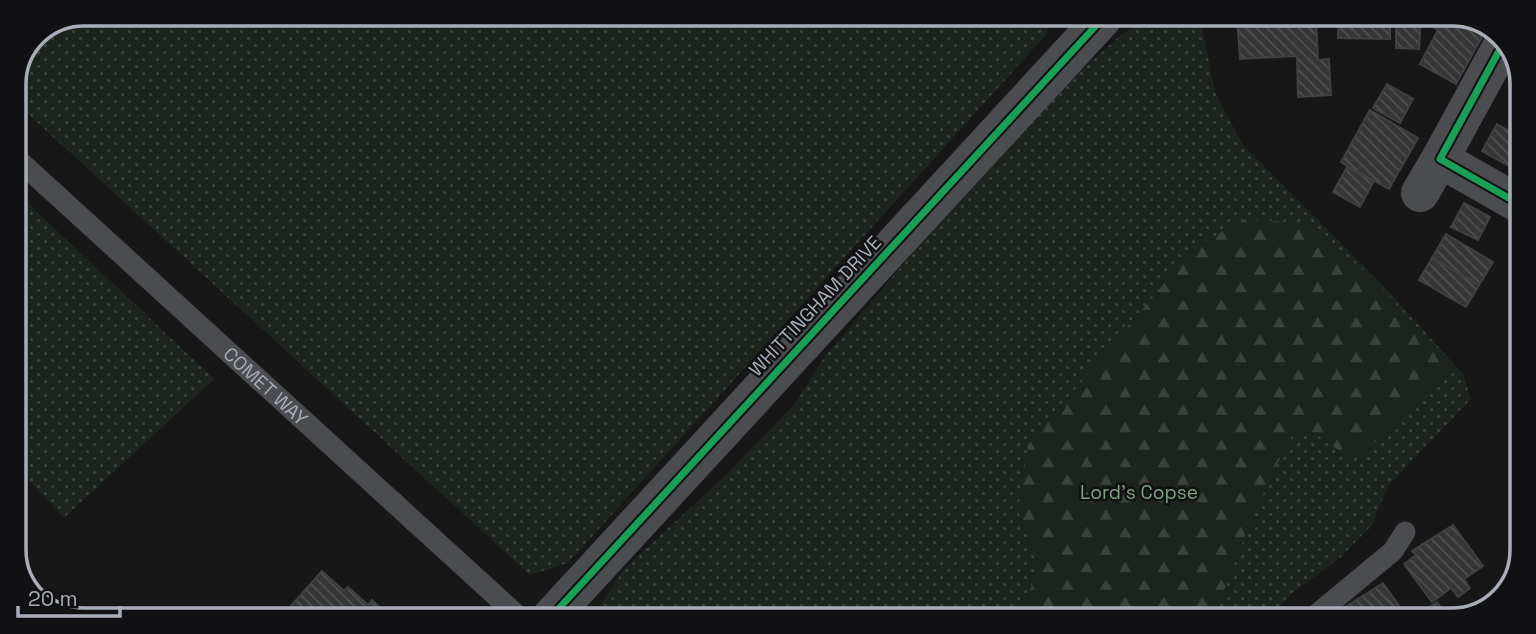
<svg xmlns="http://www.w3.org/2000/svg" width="1536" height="634" font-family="'Space Grotesk',sans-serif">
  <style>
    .grass { fill: url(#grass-dots) }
    .forest { fill: url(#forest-firs) }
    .building { fill: url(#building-back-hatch); stroke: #3f4043; stroke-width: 2 }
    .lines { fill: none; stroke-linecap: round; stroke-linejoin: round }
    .lane { stroke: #4b4c50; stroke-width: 21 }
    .street { stroke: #4b4c50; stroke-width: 38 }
    .cycleway-casing { stroke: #111113; stroke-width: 11 }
    .cycleway { stroke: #1a9f57; stroke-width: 7 }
    .labels { text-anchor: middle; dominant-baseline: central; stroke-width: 5; stroke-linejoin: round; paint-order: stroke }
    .street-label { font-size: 19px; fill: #a8adb8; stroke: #111113 }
    .park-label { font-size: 19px; fill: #7fa381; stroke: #111113 }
    .rim { fill: none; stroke: #a8adb8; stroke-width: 3.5 }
  </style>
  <defs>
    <pattern id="grass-dots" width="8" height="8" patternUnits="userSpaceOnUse" patternTransform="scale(1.75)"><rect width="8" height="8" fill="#1d241e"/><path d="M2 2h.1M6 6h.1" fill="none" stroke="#3b413d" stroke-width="1.8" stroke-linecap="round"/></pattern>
    <pattern id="forest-firs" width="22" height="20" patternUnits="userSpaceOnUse" patternTransform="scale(1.75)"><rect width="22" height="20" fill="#1d241e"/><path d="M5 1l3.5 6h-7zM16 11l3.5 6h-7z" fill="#3b413d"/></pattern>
    <pattern id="building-back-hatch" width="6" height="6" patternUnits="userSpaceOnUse" patternTransform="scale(1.75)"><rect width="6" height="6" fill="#353536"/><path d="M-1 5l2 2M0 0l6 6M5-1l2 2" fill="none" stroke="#4f5051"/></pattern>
  </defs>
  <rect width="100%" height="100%" fill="#171717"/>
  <!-- grass -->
  <g class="grass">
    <path d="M84,14L1052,18L1045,36L568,563L530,575L14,101V80L35,34Z"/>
    <path d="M1147,18H1200L1215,92L1242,144L1380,282L1463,374L1471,399L1388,486L1372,525L1341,557L1292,593L1268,619H1213C1237,556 1260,493 1293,433L1313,432L1355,462L1450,365L1374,280L1309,224L1094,369L1029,445L1018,511L1039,567L1022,610L1013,618L593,617L624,569L725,476L795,404L825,356L1030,116L1121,35Z"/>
    <path d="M14,190L214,379L64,518L14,464Z"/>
  </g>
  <!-- forest -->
  <path class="forest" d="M1246,219L1309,224L1374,280L1451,365L1355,462L1313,432L1293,434C1260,493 1237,556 1213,619L1013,618L1022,610L1039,567L1018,511L1028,445L1195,247Z"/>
  <!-- building -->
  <g class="building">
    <path d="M1237,18L1316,19L1318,60L1329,59L1331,95L1298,97L1297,56L1240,59Z"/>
    <path d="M1339,19H1390V39L1338,38Z"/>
    <path d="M1396,19H1421L1419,49L1396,48Z"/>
    <path d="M1432,19H1478L1488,26L1456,84L1420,64L1438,30L1429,25Z"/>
    <path d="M1387,84L1413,99L1400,123L1373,108Z"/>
    <path d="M1370,110L1418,138L1389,189L1341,162Z"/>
    <path d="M1497,124L1521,138V145L1509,166L1482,151Z"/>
    <path d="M1347,167L1374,181L1360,207L1333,192Z"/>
    <path d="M1464,203L1490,217L1478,240L1451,227Z"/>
    <path d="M1446,234L1493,262L1479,285L1432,258Z"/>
    <path d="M1432,258L1479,285L1466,307L1419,280Z"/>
    <path d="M1453,525L1483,566L1464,579L1470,588L1458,597L1451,588L1432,602L1404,564L1416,555L1412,551Z"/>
    <path d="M322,571L344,591L348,587L368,605L372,600L389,616H282Z"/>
    <path d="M1383,583L1409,620H1336L1345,613L1342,609Z"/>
    <path d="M1437,602L1450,620H1413L1412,619Z"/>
  </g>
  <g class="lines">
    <!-- lane -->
    <g class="lane">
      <path id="s1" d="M14,156L519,617"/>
      <path d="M1311,619L1393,551L1405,532"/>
    </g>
    <!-- street -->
    <g class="street">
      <path d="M1505,40L1440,159L1521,205"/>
      <path d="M1420,193L1440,159"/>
      <path d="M551,617L1103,18"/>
    </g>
    <!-- cycleway casing -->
    <g class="cycleway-casing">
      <g id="cycleway">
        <path d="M1505,40L1440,159L1521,205"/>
        <path d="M551,617L1103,18"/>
      </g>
    </g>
    <!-- cycleway -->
    <use href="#cycleway" class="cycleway"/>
  </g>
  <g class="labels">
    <!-- street labels -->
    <g class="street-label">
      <text transform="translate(815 306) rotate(-47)">WHITTINGHAM DRIVE</text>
      <text stroke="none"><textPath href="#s1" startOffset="341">COMET WAY</textPath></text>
    </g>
    <!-- park labels -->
    <g class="park-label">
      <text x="1139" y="492">Lord's Copse</text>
    </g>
  </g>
  <!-- crop -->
  <path d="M0 0H1536V634H0ZM84 26H1452A58 58 0 0 1 1510 84V550A58 58 0 0 1 1452 608H84A58 58 0 0 1 26 550V84A58 58 0 0 1 84 26Z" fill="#111113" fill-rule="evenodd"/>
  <path class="rim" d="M84 26H1452A58 58 0 0 1 1510 84V550A58 58 0 0 1 1452 608H84A58 58 0 0 1 26 550V84A58 58 0 0 1 84 26Z"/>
  <!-- scale -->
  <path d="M18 606v10h102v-10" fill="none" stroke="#a8adb8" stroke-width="3.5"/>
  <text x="28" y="606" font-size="21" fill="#a8adb8" stroke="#111113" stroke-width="5" paint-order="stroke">20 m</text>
</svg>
